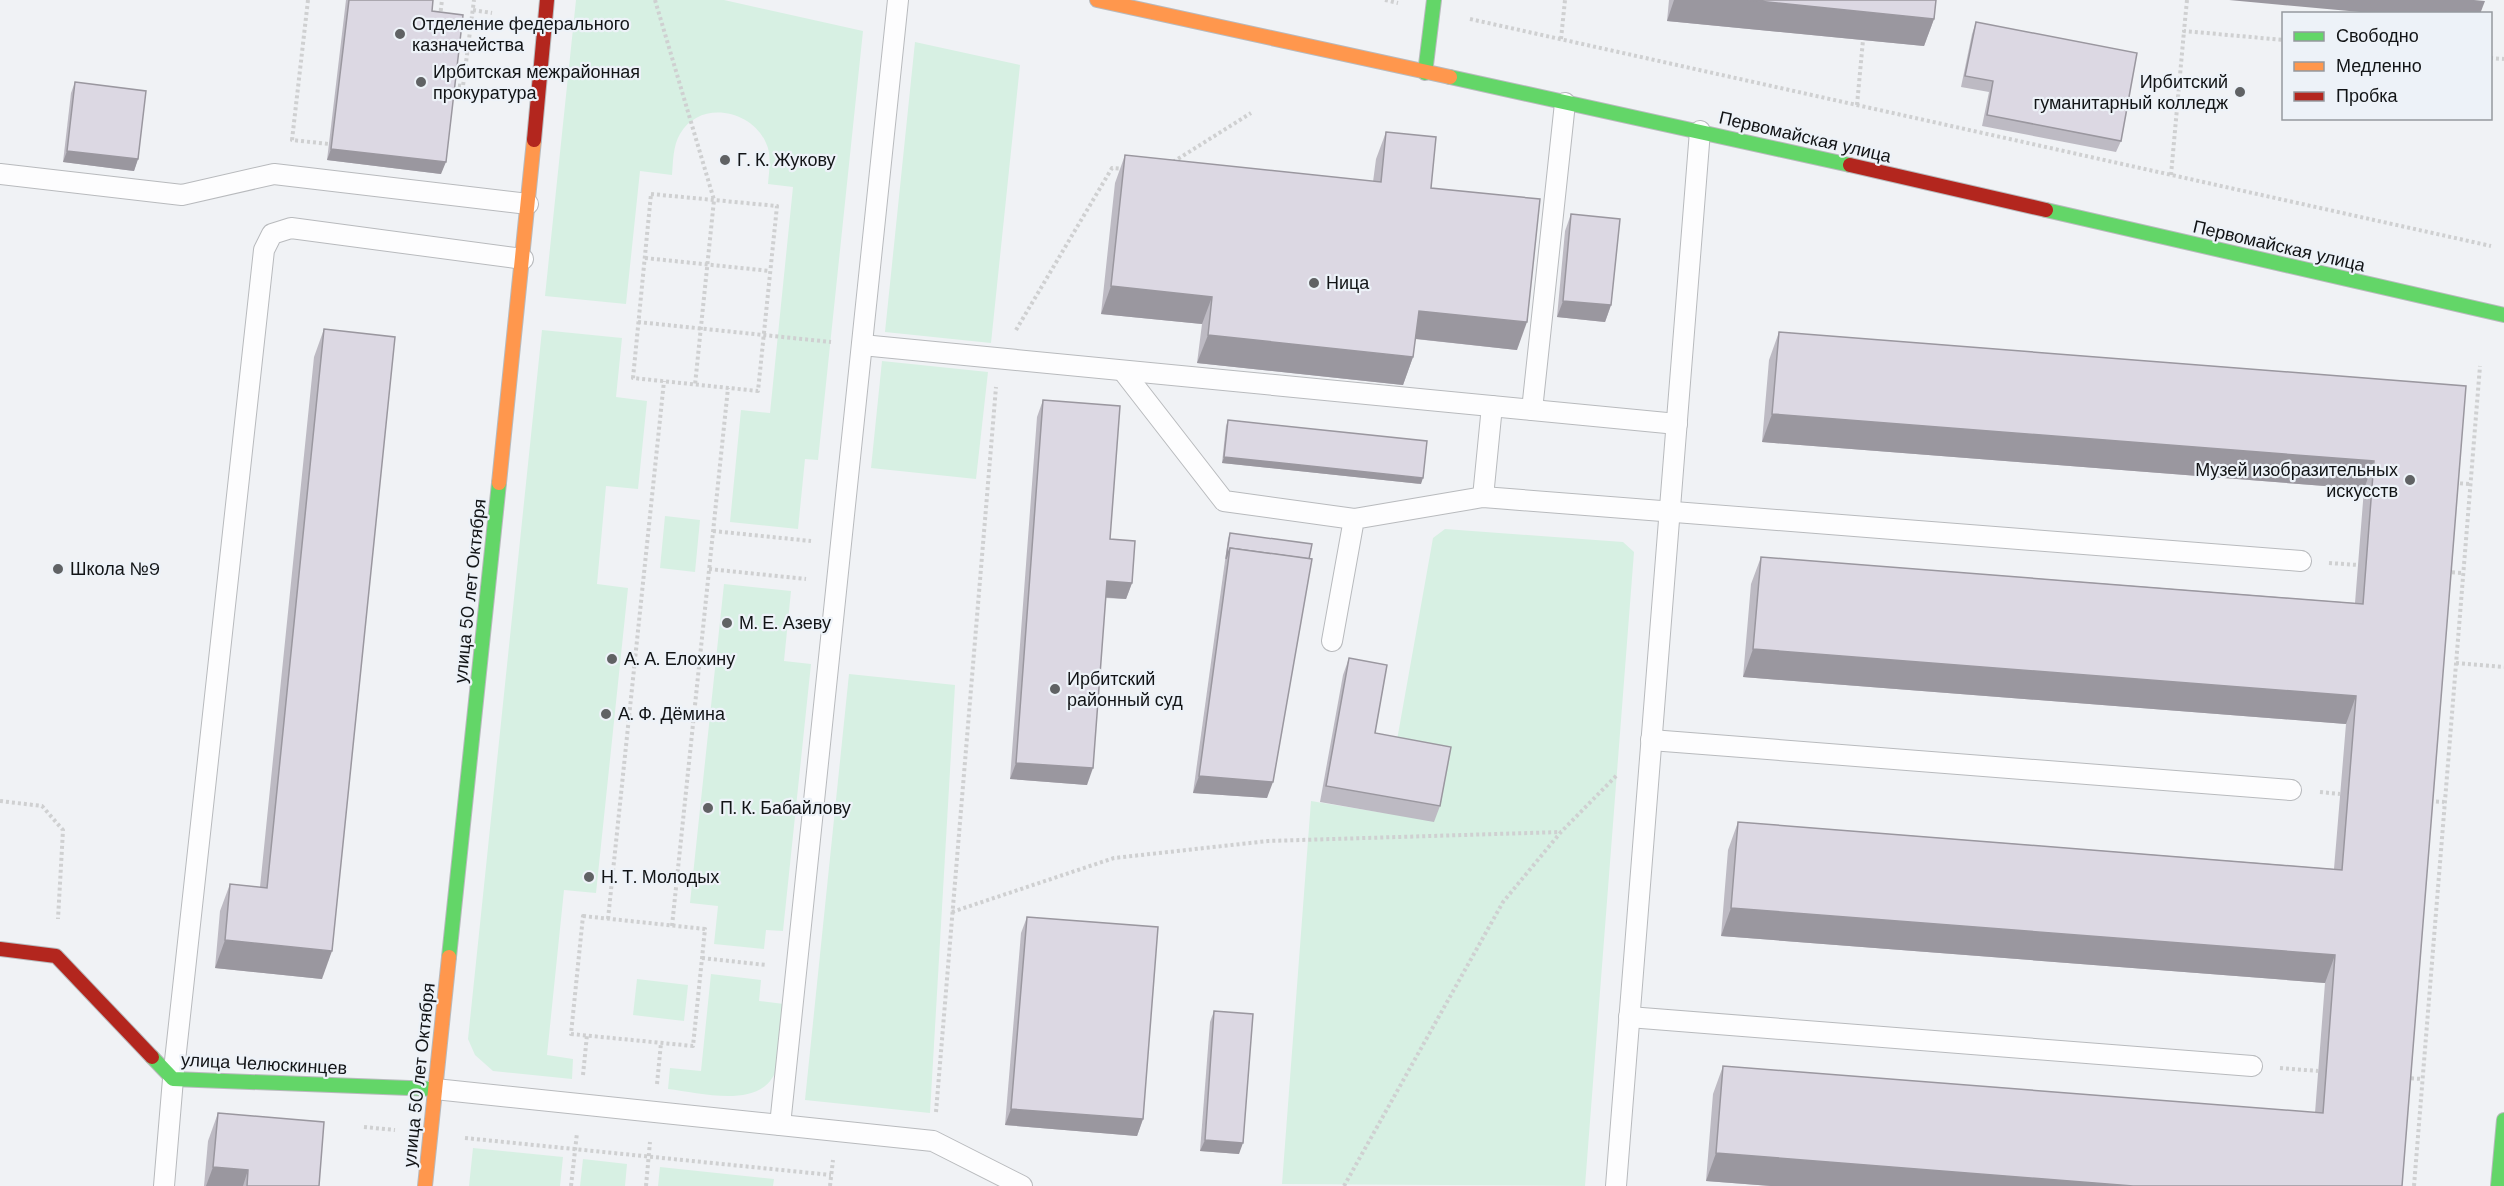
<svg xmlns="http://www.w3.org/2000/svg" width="2504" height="1186" font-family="'DM Sans',sans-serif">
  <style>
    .green { fill: #d7f0e3 }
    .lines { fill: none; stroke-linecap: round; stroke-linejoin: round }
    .lane-casing { stroke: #b8babd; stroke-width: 22 }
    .fast-casing { stroke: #b8babd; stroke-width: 16 }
    .slow-casing { stroke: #b8babd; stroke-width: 16 }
    .jam-casing { stroke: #b8babd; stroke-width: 16 }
    .path { stroke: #cfd0d1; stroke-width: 4; stroke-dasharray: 3 3; stroke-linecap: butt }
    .lane { stroke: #fdfdfe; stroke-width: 20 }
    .fast { stroke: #63d668; stroke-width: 14 }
    .slow { stroke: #ff974d; stroke-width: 14 }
    .jam { stroke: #b3261e; stroke-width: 14 }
    .wall { fill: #bdbac3 }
    .shaded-wall { fill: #9a979f }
    .building { fill: #dcd8e3; stroke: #9a979f; stroke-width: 1.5 }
    .poi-dot { fill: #606264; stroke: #edf2f8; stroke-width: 2 }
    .labels { text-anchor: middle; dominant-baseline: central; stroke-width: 4.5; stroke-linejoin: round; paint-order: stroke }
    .poi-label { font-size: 18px; fill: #121416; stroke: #edf2f8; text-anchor: start }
    .street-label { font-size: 18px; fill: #121416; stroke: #edf2f8 }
  </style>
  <rect width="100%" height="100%" fill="#f0f2f5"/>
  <!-- green -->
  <g class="green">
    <path d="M576,0H724L863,31L818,460L805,459L798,529L730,522L741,410L770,413L793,187L768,184C769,171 772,155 766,143C752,110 700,99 680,134C673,145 673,162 672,175L640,171L626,304L545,296Z"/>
    <path d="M915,42L1020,65L991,343L885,332Z"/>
    <path d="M542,330L622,338L616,397L647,401L638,489L606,486L597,584L628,588L596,893L564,890L547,1055L573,1059L572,1079L493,1071L475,1055L468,1039Z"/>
    <path d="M882,361L988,372L976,479L871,468Z"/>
    <path d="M665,516L700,520L695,572L660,568Z"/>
    <path d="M1445,529L1623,542L1634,552L1585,1186L1282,1184L1311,801L1384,813L1433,538Z"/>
    <path d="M724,584L791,591L784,661L811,664L783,931L766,930L764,949L714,944L718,906L690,903Z"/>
    <path d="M849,674L955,685L930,1113L805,1100Z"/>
    <path d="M711,974L761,980L759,1001L784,1004C782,1023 782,1045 778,1064C767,1112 703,1093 668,1089L670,1068L701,1071Z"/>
    <path d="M637,979L688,985L684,1021L633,1015Z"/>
    <path d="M473,1148L563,1157L560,1186H469Z"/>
    <path d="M583,1159L627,1164L625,1186H580Z"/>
    <path d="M660,1167L774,1179L773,1186H658Z"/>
  </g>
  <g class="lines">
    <!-- lane casing -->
    <g class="lane-casing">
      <g id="lane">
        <path d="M0,174L182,195L274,174L528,204"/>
        <path d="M862,345L1532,410L1565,103"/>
        <path d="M1123,371L1224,501L1354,519"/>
        <path d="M1532,410L1677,424"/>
        <path d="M1483,497L1492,406"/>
        <path d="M1332,641L1354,519L1483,497L2301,561"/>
        <path d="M1651,740L2291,790"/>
        <path d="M1629,1017L2252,1066"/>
        <path d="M435,1089L933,1141L1022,1186"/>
        <path d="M780,1125L898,0"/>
        <path d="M164,1186L173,1079L264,250L272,234L291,228L523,259"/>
        <path d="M1616,1186L1700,131"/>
      </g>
    </g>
    <!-- fast casing -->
    <g class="fast-casing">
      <g id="fast">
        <path d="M1425,73L1434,0"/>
        <path d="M1450,77L1850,165"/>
        <path d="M2046,210L2504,315"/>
        <path d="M449,957L499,483"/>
        <path d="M152,1057L173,1079L435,1089"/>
        <path d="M2498,1186L2504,1120"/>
      </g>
    </g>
    <!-- slow casing -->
    <g class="slow-casing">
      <g id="slow">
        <path d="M1097,0L1450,77"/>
        <path d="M499,483L534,140"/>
        <path d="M425,1186L449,957"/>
      </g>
    </g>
    <!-- jam casing -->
    <g class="jam-casing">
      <g id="jam">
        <path d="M534,140L547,0"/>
        <path d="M1850,165L2046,210"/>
        <path d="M0,949L56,956L152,1057"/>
      </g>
    </g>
    <!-- path -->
    <g class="path">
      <path d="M308,0L292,140L329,144"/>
      <path d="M655,0L714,200L695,385"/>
      <path d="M1385,0L1398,3"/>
      <path d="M2187,0L2184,31L2284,40"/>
      <path d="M473,10L492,13"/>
      <path d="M440,17L442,0"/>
      <path d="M1470,19L2491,246"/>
      <path d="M1561,39L1565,0"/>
      <path d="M2490,58L2504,59"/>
      <path d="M452,85L463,86L474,0"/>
      <path d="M1857,105L1863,40"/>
      <path d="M1173,162L1251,113"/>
      <path d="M2171,175L2184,31"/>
      <path d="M651,194L777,206L758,391L633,378Z"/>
      <path d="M645,258L770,271"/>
      <path d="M638,322L831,342"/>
      <path d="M1016,330L1112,168L1123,169"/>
      <path d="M2454,483L2470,484"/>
      <path d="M713,531L811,541"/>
      <path d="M2329,563L2358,565"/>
      <path d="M709,569L806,579"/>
      <path d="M2446,572L2463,573"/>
      <path d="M2456,663L2504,667"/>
      <path d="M2320,792L2340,794"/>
      <path d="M0,801L42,806L63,830L58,919"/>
      <path d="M2430,801L2444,802"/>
      <path d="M952,912L1114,858L1268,841L1561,832"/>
      <path d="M583,916L705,929L693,1046L571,1034Z"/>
      <path d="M608,919L664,381"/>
      <path d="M672,926L728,388"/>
      <path d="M702,958L766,965"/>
      <path d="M2280,1068L2318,1071"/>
      <path d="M583,1075L587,1035"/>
      <path d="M2405,1078L2423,1079"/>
      <path d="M657,1084L661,1043"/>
      <path d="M936,1112L996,387"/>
      <path d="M364,1127L395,1130"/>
      <path d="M465,1138L831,1175"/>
      <path d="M571,1186L577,1133"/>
      <path d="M646,1186L650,1142"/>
      <path d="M830,1186L833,1160"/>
      <path d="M1344,1186L1503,902L1561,832L1618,774"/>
      <path d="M2414,1186L2480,366"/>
    </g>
    <!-- lane -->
    <use href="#lane" class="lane"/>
    <!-- fast -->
    <use href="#fast" class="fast"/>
    <!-- slow -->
    <use href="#slow" class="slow"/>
    <!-- jam -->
    <use href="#jam" class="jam"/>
  </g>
  <!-- wall -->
  <g class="wall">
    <path d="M346,0H433L432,11L441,174L327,160Z"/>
    <path d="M1669,0H1936L1934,19L1924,46L1667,21Z"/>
    <path d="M1976,22L2121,141L2116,152L1982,126L1989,92L1961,87L1972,34Z"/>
    <path d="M75,82L138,159L134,171L63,162L71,93Z"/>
    <path d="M1386,132L1431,188L1517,350L1415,339L1413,357L1403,385L1197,363L1202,324L1101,314L1115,183L1125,155L1373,182L1376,159Z"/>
    <path d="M1571,214L1611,305L1605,322L1557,317L1565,231Z"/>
    <path d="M324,329L322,979L215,968L220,911L230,884L260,887L314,357Z"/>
    <path d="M1779,332L2466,386L2402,1186H1771L1706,1181L1713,1094L1723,1066L2315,1113L2325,983L1721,936L1728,850L1738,822L2334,869L2346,724L1743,677L1751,584L1761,557L2355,603L2364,489L1762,442L1769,360Z"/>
    <path d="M1043,400L1132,583L1126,599L1105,598L1087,785L1010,779L1037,417Z"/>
    <path d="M1228,420L1421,484L1222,463L1226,426Z"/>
    <path d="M1230,533L1309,559L1267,798L1193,793L1228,539Z"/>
    <path d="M1349,658L1375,733L1440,806L1434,822L1320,802L1343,675Z"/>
    <path d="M1027,917L1143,1119L1137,1136L1005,1125L1021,933Z"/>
    <path d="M1214,1011L1239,1154L1200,1151L1210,1022Z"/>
    <path d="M218,1113L319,1186H204L208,1141Z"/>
  </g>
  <!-- shaded-wall -->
  <g class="shaded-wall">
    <path d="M1674,0H1748L1934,19L1924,46L1667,21Z"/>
    <path d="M2229,0H2474L2485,1L2480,14H2382Z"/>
    <path d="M331,149L446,162L441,174L327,160Z"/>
    <path d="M67,151L138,159L134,171L63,162Z"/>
    <path d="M1111,286L1212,297L1202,324L1101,314Z"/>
    <path d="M1563,301L1611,305L1605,322L1557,317Z"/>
    <path d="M1419,311L1527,322L1517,350L1408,338Z"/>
    <path d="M1208,335L1413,357L1403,385L1197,363Z"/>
    <path d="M1772,414L2374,461L2364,489L1762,442Z"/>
    <path d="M1224,457L1423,478L1421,484L1222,463Z"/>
    <path d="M1107,581L1132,583L1126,599L1101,597Z"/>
    <path d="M1753,649L2356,696L2346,724L1743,677Z"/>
    <path d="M1016,763L1093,768L1087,785L1010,779Z"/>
    <path d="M1199,776L1273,782L1267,798L1193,793Z"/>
    <path d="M1731,908L2335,955L2325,983L1721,936Z"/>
    <path d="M225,940L332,951L322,979L215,968Z"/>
    <path d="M1011,1109L1143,1119L1137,1136L1005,1125Z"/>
    <path d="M1205,1140L1243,1143L1239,1154L1200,1151Z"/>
    <path d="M1716,1153L2133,1186H1771L1706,1181Z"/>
    <path d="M213,1167L248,1170L243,1186H206Z"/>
  </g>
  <!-- building -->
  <g class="building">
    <path d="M349,0H433L432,11L463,15L446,162L331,149Z"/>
    <path d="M1748,0H1936L1934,19Z"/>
    <path d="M1976,22L2137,53L2121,141L1987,115L1993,81L1965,76Z"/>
    <path d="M75,82L146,91L138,159L67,151Z"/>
    <path d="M1386,132L1436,137L1431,188L1540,199L1527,322L1419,311L1413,357L1208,335L1212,297L1111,286L1125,155L1381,182Z"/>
    <path d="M1571,214L1620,219L1611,305L1563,301Z"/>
    <path d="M324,329L395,337L332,951L225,940L230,884L267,888Z"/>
    <path d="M1779,332L2466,386L2402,1186H2133L1716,1153L1723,1066L2323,1113L2335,955L1731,908L1738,822L2342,870L2356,696L1753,649L1761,557L2363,604L2374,461L1772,414Z"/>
    <path d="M1043,400L1120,406L1110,539L1135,541L1132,583L1107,581L1093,768L1016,763Z"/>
    <path d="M1228,420L1427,441L1423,478L1224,457Z"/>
    <path d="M1230,533L1312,544L1309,559L1230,548L1226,559Z"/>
    <path d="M1230,548L1312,559L1273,782L1199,776Z"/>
    <path d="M1349,658L1387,665L1375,733L1451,747L1440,806L1326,786Z"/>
    <path d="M1027,917L1158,927L1143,1119L1011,1109Z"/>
    <path d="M1214,1011L1253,1014L1243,1143L1205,1140Z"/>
    <path d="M218,1113L324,1122L319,1186H247L248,1170L213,1167Z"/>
  </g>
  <!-- markers -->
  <g class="poi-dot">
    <circle cx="400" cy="34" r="6"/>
    <circle cx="421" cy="82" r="6"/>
    <circle cx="2240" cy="92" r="6"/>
    <circle cx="725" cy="160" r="6"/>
    <circle cx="1314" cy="283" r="6"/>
    <circle cx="2410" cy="480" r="6"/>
    <circle cx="58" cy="569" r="6"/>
    <circle cx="727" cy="623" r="6"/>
    <circle cx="612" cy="659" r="6"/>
    <circle cx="1055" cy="689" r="6"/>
    <circle cx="606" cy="714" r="6"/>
    <circle cx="708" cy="808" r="6"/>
    <circle cx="589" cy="877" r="6"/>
  </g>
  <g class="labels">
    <!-- poi labels -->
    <g class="poi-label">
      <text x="412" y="24">Отделение федерального<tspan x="412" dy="21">казначейства</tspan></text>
      <text x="433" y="72">Ирбитская межрайонная<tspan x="433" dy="21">прокуратура</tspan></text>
      <text x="2228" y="82" text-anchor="end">Ирбитский<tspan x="2228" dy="21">гуманитарный колледж</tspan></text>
      <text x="737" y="160">Г. К. Жукову</text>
      <text x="1326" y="283">Ница</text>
      <text x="2398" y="470" text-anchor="end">Музей изобразительных<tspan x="2398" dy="21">искусств</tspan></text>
      <text x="70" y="569">Школа №9</text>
      <text x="739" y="623">М. Е. Азеву</text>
      <text x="624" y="659">А. А. Елохину</text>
      <text x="1067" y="679">Ирбитский<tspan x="1067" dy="21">районный суд</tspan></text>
      <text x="618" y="714">А. Ф. Дёмина</text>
      <text x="720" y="808">П. К. Бабайлову</text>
      <text x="601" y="877">Н. Т. Молодых</text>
    </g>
    <!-- street labels -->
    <g class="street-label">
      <text transform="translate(1805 137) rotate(13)">Первомайская улица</text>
      <text transform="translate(2279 246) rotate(13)">Первомайская улица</text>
      <text transform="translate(470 591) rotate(-84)">улица 50 лет Октября</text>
      <text transform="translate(264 1064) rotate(3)">улица Челюскинцев</text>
      <text transform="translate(419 1075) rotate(-84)">улица 50 лет Октября</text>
    </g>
  </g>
  <!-- legend -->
  <rect x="2282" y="12" width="210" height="108" fill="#edf2f8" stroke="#95999e" stroke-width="1.5"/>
  <rect x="2294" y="32" width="30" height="9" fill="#63d668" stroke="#95999e" stroke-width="1.5"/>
  <text x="2336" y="42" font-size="18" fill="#121416">Свободно</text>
  <rect x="2294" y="62" width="30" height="9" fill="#ff974d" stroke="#95999e" stroke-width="1.5"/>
  <text x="2336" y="72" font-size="18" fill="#121416">Медленно</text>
  <rect x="2294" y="92" width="30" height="9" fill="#b3261e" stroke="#95999e" stroke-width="1.5"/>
  <text x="2336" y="102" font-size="18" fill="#121416">Пробка</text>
</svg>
